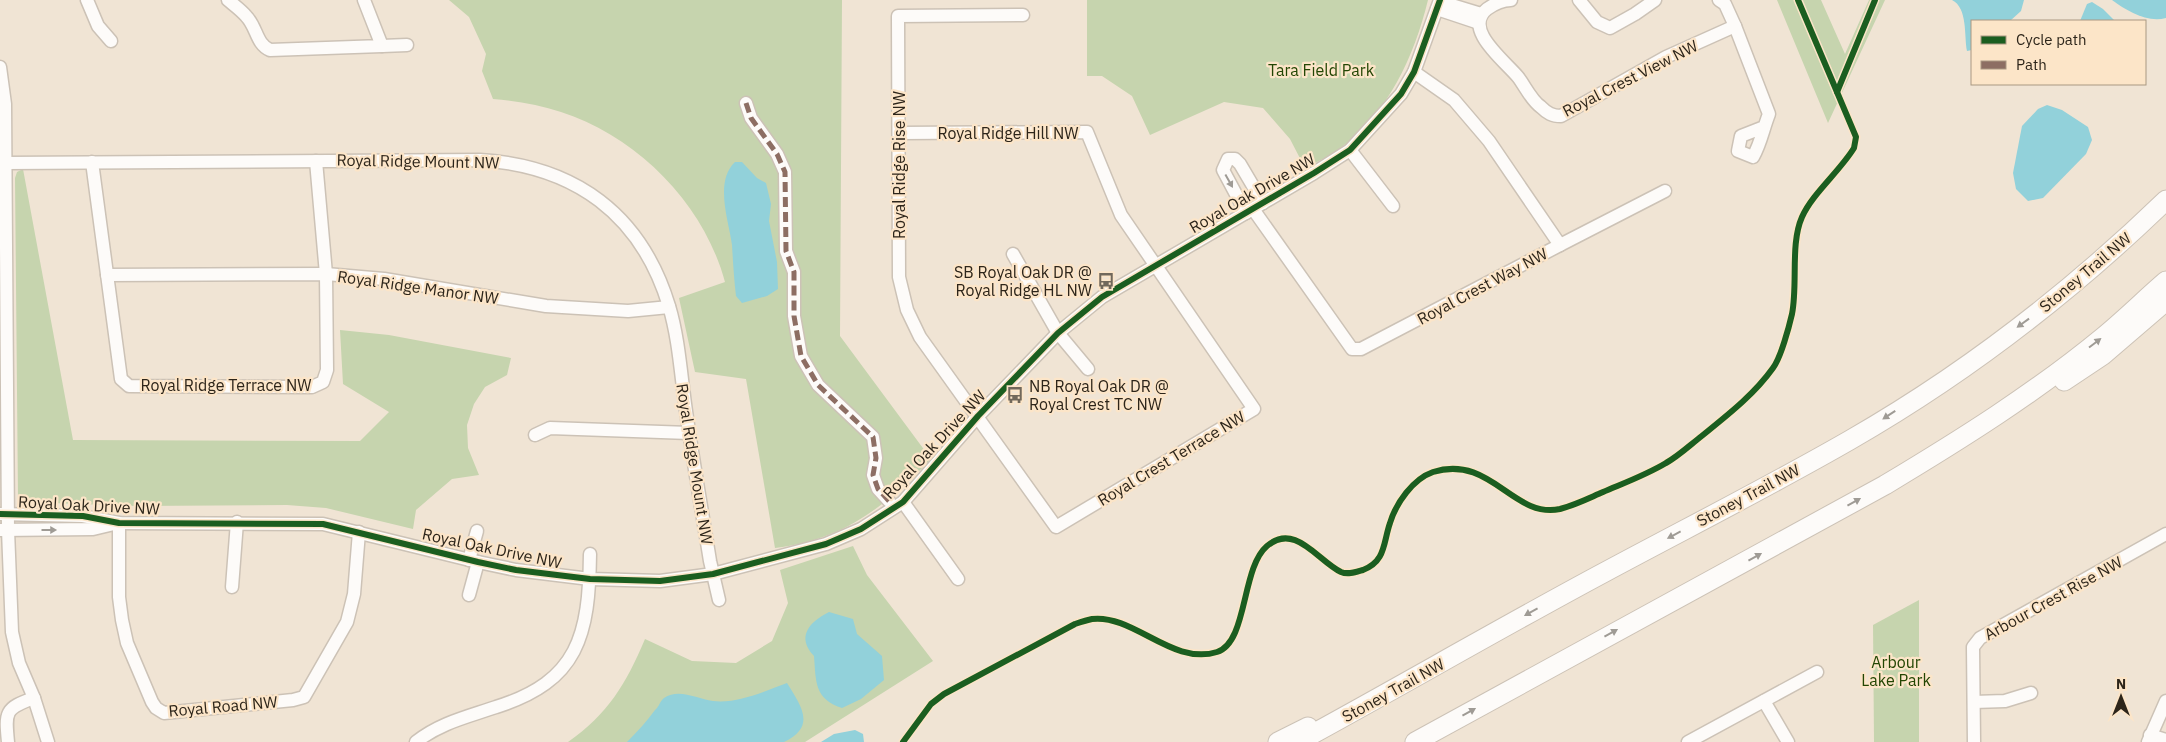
<svg xmlns="http://www.w3.org/2000/svg" width="2166" height="742" font-family="'IBM Plex Sans',sans-serif">
  <style>
    .green { fill: #c6d4ae }
    .water { fill: #92d1da }
    .lines { fill: none; stroke-linecap: round; stroke-linejoin: round }
    .minor-casing { stroke: #ccc2b6; stroke-width: 15 }
    .highway-casing { stroke: #ccc2b6; stroke-width: 21 }
    .minor { stroke: #fdfbf9; stroke-width: 12 }
    .highway { stroke: #fdfbf9; stroke-width: 19 }
    .quiet { stroke: #8d6e63; stroke-width: 5; stroke-dasharray: 10 5; stroke-linecap: butt }
    .cycleway-casing { stroke: #fce5c8; stroke-width: 9 }
    .cycleway { stroke: #1b5e20; stroke-width: 6 }
    .oneway { fill: #9f9b95 }
    .labels { text-anchor: middle; dominant-baseline: central; stroke-width: 4.5; stroke-linejoin: round; paint-order: stroke }
    .park-label { font-size: 16px; fill: #234603; stroke: #fce5c8 }
    .street-label { font-size: 16px; fill: #2d251a; stroke: #fce5c8 }
    .poi-label { font-size: 16px; fill: #2d251a; stroke: #fce5c8; text-anchor: end }
  </style>
  <rect width="100%" height="100%" fill="#f0e4d4"/>
  <!-- green -->
  <g class="green">
    <path d="M449,0H842L840,336L931,459C885,507 843,540 775,548L746,379L695,372L679,298L725,282C704,204 638,137 561,112C540,105 516,101 493,99L482,71L486,54L469,17Z"/>
    <path d="M1087,0H1428C1414,57 1388,114 1339,149C1329,157 1316,162 1305,168L1290,139L1263,108L1224,102L1150,135L1132,96L1102,76H1087Z"/>
    <path d="M1777,0H1821L1845,54L1869,0H1885L1828,123Z"/>
    <path d="M23,169L73,440L360,441L389,412L343,384L340,330L389,335L511,358L507,375L485,387L474,404L467,425L468,448L479,475L452,479L416,510L413,529L326,508L287,505L136,506L23,502L18,498L15,178L17,172Z"/>
    <path d="M853,546L867,575L933,661L805,742H568C608,714 626,684 645,639L692,661L736,663L772,641L788,603L780,570Z"/>
    <path d="M1919,600V742H1874L1873,625Z"/>
  </g>
  <!-- water -->
  <g class="water">
    <path d="M1952,0H2024L2021,11L2010,21H1972V50L1967,51C1964,36 1968,8 1952,0Z"/>
    <path d="M2112,0H2166V18C2147,23 2127,11 2112,0Z"/>
    <path d="M2092,2L2103,9L2115,21H2080L2087,4Z"/>
    <path d="M2047,105L2062,110L2088,127L2092,140L2086,154L2043,198L2028,201L2016,189L2013,173L2022,126L2038,109Z"/>
    <path d="M735,162H742L757,178L766,183L771,204L769,221L777,262L778,289L767,296L742,303L736,296C734,279 733,262 732,245C729,221 714,182 735,162Z"/>
    <path d="M829,612L853,619L857,634L882,656L884,680L861,699L842,708C814,699 816,681 814,656C796,637 809,622 829,612Z"/>
    <path d="M787,683C801,706 817,726 784,742H627C637,732 647,721 655,710C659,707 660,701 664,698C679,688 697,699 713,701C737,704 765,691 787,683Z"/>
    <path d="M855,730L863,734L864,742H821L834,734Z"/>
  </g>
  <g class="lines">
    <!-- minor casing -->
    <g class="minor-casing">
      <g id="minor">
        <path d="M87,0L98,26L111,41"/>
        <path d="M228,0C234,5 241,10 246,16C257,27 256,44 270,50L382,46L364,0"/>
        <path d="M1511,0C1502,0 1494,4 1487,9C1462,29 1505,61 1518,77C1525,86 1531,100 1541,107C1547,113 1552,116 1561,116L1666,57L1735,26L1725,4L1719,0"/>
        <path d="M1579,0L1597,22L1610,28L1635,14L1655,0"/>
        <path d="M1445,3L1481,14"/>
        <path d="M1437,9L1479,23"/>
        <path d="M1735,26L1769,114C1763,129 1761,143 1753,157L1738,151L1741,136L1764,127"/>
        <path d="M382,46L407,45"/>
        <path d="M0,67L5,104L8,530L12,632L19,663L34,698L48,742"/>
        <path d="M746,103L751,118L777,154L785,172L786,251L794,272V316L801,356L818,385L873,437L876,458L873,475L878,489L889,501"/>
        <path d="M900,133L1087,132L1121,215L1254,409L1056,527L920,337L907,310L899,277L898,16L1023,15"/>
        <path d="M1350,150L1393,206"/>
        <path d="M92,162L121,379L129,386L312,387L323,382L327,370L326,274L316,161"/>
        <path d="M6,163L480,160C575,166 641,214 669,306C679,339 681,377 686,411C693,461 702,511 710,561L719,600"/>
        <path d="M1253,209L1352,349H1361L1560,245L1489,141L1454,100L1414,72"/>
        <path d="M1246,213L1223,170L1228,159H1235L1240,164L1263,203"/>
        <path d="M1560,245L1665,191"/>
        <path d="M1013,254L1058,333L1088,369"/>
        <path d="M107,275L326,274L384,279L546,306L628,311L669,307"/>
        <path d="M535,435L550,428L689,433"/>
        <path d="M903,502L958,579"/>
        <path d="M0,514L83,516L119,523L323,524L478,562L516,570L590,579L660,581L713,574L826,544L861,529L903,502L978,416L1058,333L1102,297L1314,173L1350,150L1401,94L1414,72L1440,0"/>
        <path d="M119,523V597L122,620L127,643L152,702L156,708L164,713L293,700L304,697L347,622L354,594L359,532"/>
        <path d="M0,530L93,529L114,524"/>
        <path d="M469,560L477,531"/>
        <path d="M232,587L237,522"/>
        <path d="M469,595L478,562"/>
        <path d="M1764,701L1788,742"/>
        <path d="M1974,702L2005,701L2031,693"/>
        <path d="M2150,735L2166,740"/>
        <path d="M8,742C5,712 5,708 34,698"/>
        <path d="M416,742C440,723 467,717 496,707C579,681 589,635 590,554"/>
        <path d="M1688,742L1817,672"/>
        <path d="M1974,742L1973,647L1980,638L2166,534"/>
        <path d="M2148,742L2166,701"/>
      </g>
    </g>
    <!-- highway casing -->
    <g class="highway-casing">
      <g id="highway">
        <path d="M2064,381L2103,355L2166,301"/>
        <path d="M1278,742L1308,727"/>
        <path d="M1298,742C1401,686 1502,627 1605,572C1687,528 1770,486 1850,440C1965,374 2071,292 2166,200"/>
        <path d="M1415,742L1885,485C1960,440 2035,393 2103,337C2125,319 2145,299 2166,281"/>
      </g>
    </g>
    <!-- minor -->
    <use href="#minor" class="minor"/>
    <!-- highway -->
    <use href="#highway" class="highway"/>
    <!-- quiet -->
    <path class="quiet" d="M746,103L751,118L777,154L785,172L786,251L794,272V316L801,356L818,385L873,437L876,458L873,475L878,489L889,501"/>
    <!-- cycleway casing -->
    <g class="cycleway-casing">
      <g id="cycleway">
        <path d="M1798,0L1837,92L1875,0"/>
        <path d="M0,514L83,516L119,523L323,524L478,562L516,570L590,579L660,581L713,574L826,544L861,529L903,502L978,416L1058,333L1102,297L1314,173L1350,150L1401,94L1414,72L1440,0"/>
        <path d="M903,742L931,704L944,694L1075,624C1081,622 1087,620 1092,619C1134,614 1172,666 1217,652C1248,642 1241,568 1267,546C1295,522 1318,561 1341,572C1348,575 1356,572 1363,570C1386,561 1383,543 1390,523C1396,503 1413,479 1433,472C1491,454 1513,519 1560,509C1575,505 1589,498 1603,492C1624,483 1646,475 1666,463C1677,457 1688,447 1698,439C1725,417 1753,396 1773,368C1781,357 1789,327 1792,314C1798,284 1790,244 1802,217C1812,194 1840,171 1854,148L1856,137L1837,92"/>
      </g>
    </g>
    <!-- cycleway -->
    <use href="#cycleway" class="cycleway"/>
  </g>
  <!-- one-way arrows -->
  <defs><path id="oneway-solid" d="M-6-.8H1V-3.2L6.5 0L1 3.2V.8H-6Z" transform="scale(1.25)"/></defs>
  <g class="oneway">
    <use href="#oneway-solid" transform="translate(1229 181) rotate(61)"/>
    <use href="#oneway-solid" transform="translate(2023 323) rotate(144)"/>
    <use href="#oneway-solid" transform="translate(2095 343) rotate(-37)"/>
    <use href="#oneway-solid" transform="translate(1889 415) rotate(147)"/>
    <use href="#oneway-solid" transform="translate(1854 502) rotate(-29)"/>
    <use href="#oneway-solid" transform="translate(49 530)"/>
    <use href="#oneway-solid" transform="translate(1674 535) rotate(152)"/>
    <use href="#oneway-solid" transform="translate(1755 557) rotate(-29)"/>
    <use href="#oneway-solid" transform="translate(1531 612) rotate(151)"/>
    <use href="#oneway-solid" transform="translate(1611 633) rotate(-29)"/>
    <use href="#oneway-solid" transform="translate(1469 712) rotate(-29)"/>
  </g>
  <!-- icons -->
  <defs>
    <g id="bus-bare" transform="scale(1.35)"><path d="M-5-6H5V4H4V6H2V4H-2V6H-4V4H-5ZM-3.5-4V0h7V-4ZM-3.5 1.2v1.5H-2V1.2ZM2 1.2v1.5H3.5V1.2Z" fill="#71685b" stroke="#fce5c8" stroke-width="2.5" paint-order="stroke"/></g>
  </defs>
  <g fill-rule="evenodd">
    <use href="#bus-bare" x="1106" y="281"/>
    <use href="#bus-bare" x="1015" y="395"/>
  </g>
  <g class="labels">
    <!-- park labels -->
    <g class="park-label">
      <text x="1321" y="70">Tara Field Park</text>
      <text x="1896" y="662">Arbour<tspan x="1896" dy="18">Lake Park</tspan></text>
    </g>
    <!-- street labels -->
    <g class="street-label">
      <text transform="translate(1630 78) rotate(-27)">Royal Crest View NW</text>
      <text x="1008" y="133">Royal Ridge Hill NW</text>
      <text transform="translate(418 161) rotate(1)">Royal Ridge Mount NW</text>
      <text transform="translate(899 165) rotate(-90)">Royal Ridge Rise NW</text>
      <text transform="translate(1252 193) rotate(-30)">Royal Oak Drive NW</text>
      <text transform="translate(2085 272) rotate(-40)">Stoney Trail NW</text>
      <text transform="translate(1482 286) rotate(-28)">Royal Crest Way NW</text>
      <text transform="translate(418 287) rotate(8)">Royal Ridge Manor NW</text>
      <text x="226" y="385">Royal Ridge Terrace NW</text>
      <text transform="translate(934 444) rotate(-47)">Royal Oak Drive NW</text>
      <text transform="translate(1171 458) rotate(-31)">Royal Crest Terrace NW</text>
      <text transform="translate(695 464) rotate(81)">Royal Ridge Mount NW</text>
      <text transform="translate(1748 495) rotate(-28)">Stoney Trail NW</text>
      <text transform="translate(89 505) rotate(3)">Royal Oak Drive NW</text>
      <text transform="translate(492 548) rotate(12)">Royal Oak Drive NW</text>
      <text transform="translate(2053 598) rotate(-29)">Arbour Crest Rise NW</text>
      <text transform="translate(1393 690) rotate(-29)">Stoney Trail NW</text>
      <text transform="translate(223 706) rotate(-5)">Royal Road NW</text>
    </g>
    <!-- poi labels -->
    <g class="poi-label">
      <text x="1092" y="272">SB Royal Oak DR @<tspan x="1092" dy="18">Royal Ridge HL NW</tspan></text>
      <text x="1029" y="386" text-anchor="start">NB Royal Oak DR @<tspan x="1029" dy="18">Royal Crest TC NW</tspan></text>
    </g>
  </g>
  <!-- legend -->
  <rect x="1971" y="20" width="175" height="65" fill="#fce5c8" stroke="#a99882"/>
  <rect x="1981" y="36" width="25" height="8" fill="#1b5e20" stroke="#a99882"/>
  <text x="2016" y="45" font-size="15" fill="#2d251a">Cycle path</text>
  <rect x="1981" y="61" width="25" height="8" fill="#8d6e63" stroke="#a99882"/>
  <text x="2016" y="70" font-size="15" fill="#2d251a">Path</text>
  <!-- north arrow -->
  <g transform="translate(2121 697)" stroke="#fce5c8" stroke-width="4" paint-order="stroke">
  <path d="M0-4L9 19L0 12L-9 19Z" fill="#2d251a"/>
  <text y="-8" font-size="14" font-weight="bold" text-anchor="middle" fill="#2d251a">N</text>
  </g>
</svg>
